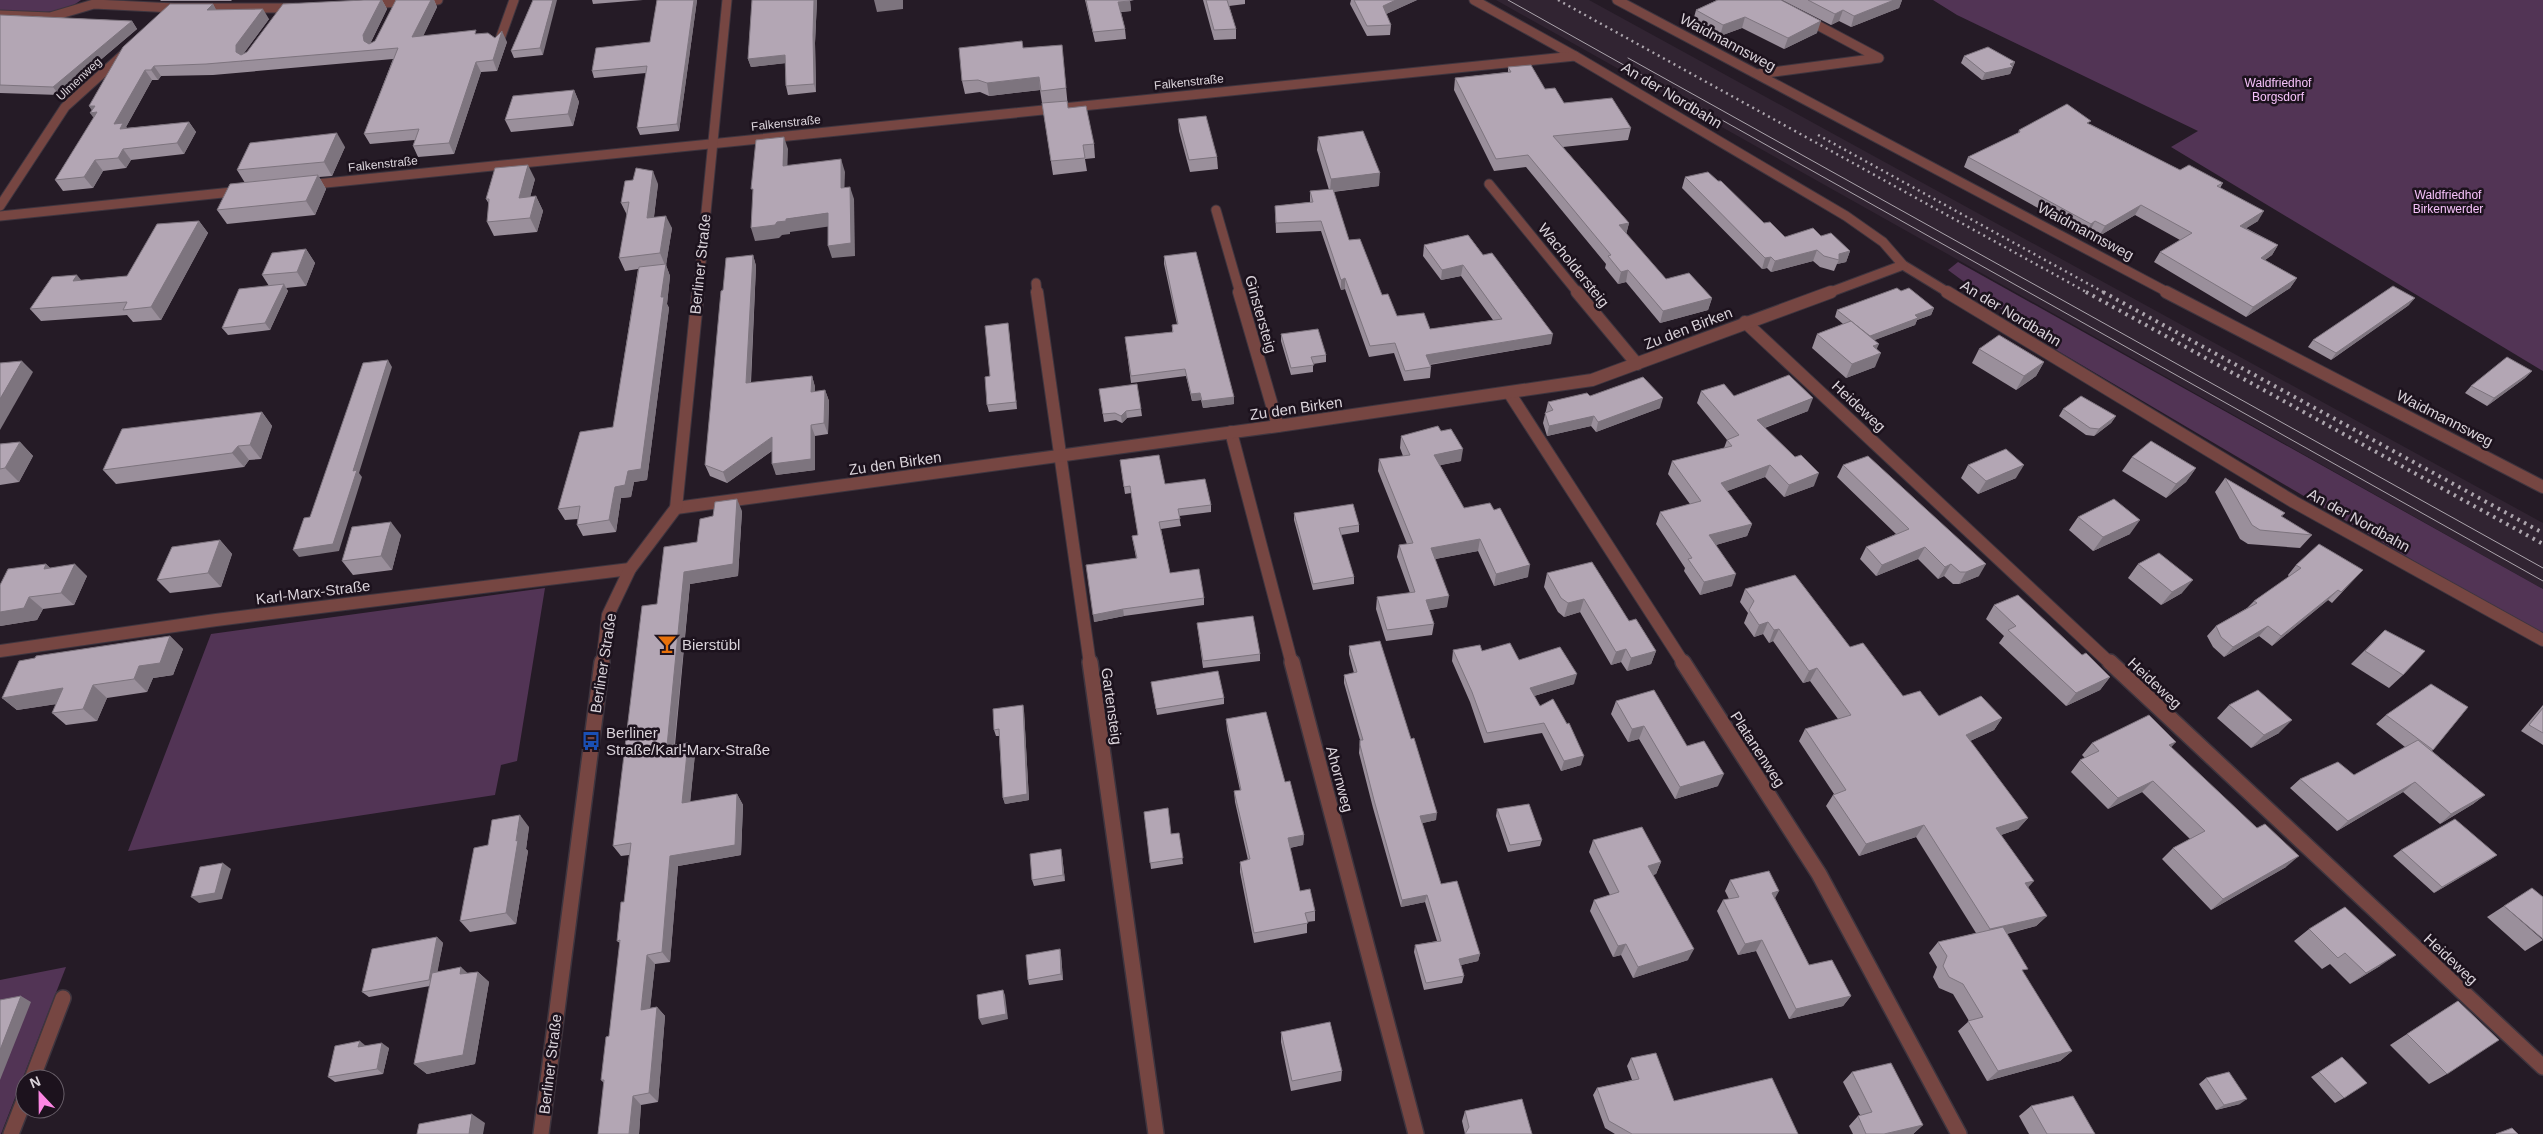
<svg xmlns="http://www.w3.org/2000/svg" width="2543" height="1134" font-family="Arial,sans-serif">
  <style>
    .built { fill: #312432 }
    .green { fill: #523455 }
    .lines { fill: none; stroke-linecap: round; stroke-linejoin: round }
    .minor-far2-casing { stroke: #3e353f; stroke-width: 11 }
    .minor-far1-casing { stroke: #3e353f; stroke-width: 14 }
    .minor-casing { stroke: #3e353f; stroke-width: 18 }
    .minor-far2 { stroke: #764642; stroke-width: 9 }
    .minor-far1 { stroke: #764642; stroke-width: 12 }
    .minor { stroke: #764642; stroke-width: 15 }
    .tram { stroke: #aca5ad; stroke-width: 1 }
    .rail-far1 { stroke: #aca5ad; stroke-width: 2.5; stroke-dasharray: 2 4; stroke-linecap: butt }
    .rail { stroke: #aca5ad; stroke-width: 4; stroke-dasharray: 2.5 5; stroke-linecap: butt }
    .wall { fill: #9a8f9b }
    .shaded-wall { fill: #7d747e }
    .building { fill: #b3a6b4; stroke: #7d747e }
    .labels { text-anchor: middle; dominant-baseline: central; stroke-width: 5; stroke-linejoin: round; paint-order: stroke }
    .far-street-label { font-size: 12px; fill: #dad3da; stroke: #1c121d }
    .far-park-label { font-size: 12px; fill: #f6c2fa; stroke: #1c121d }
    .street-label { font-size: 15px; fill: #dad3da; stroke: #1c121d }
    .poi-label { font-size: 15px; fill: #dad3da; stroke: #1c121d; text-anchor: start }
  </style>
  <rect width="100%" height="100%" fill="#251b26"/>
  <!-- built -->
  <path class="built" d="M1496,0H1589L2543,523V589Z"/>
  <!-- green -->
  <g class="green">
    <path d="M0,0H81C59,18 28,11 0,10Z"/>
    <path d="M1933,0H2543V371L2171,147L2198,131L1957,15Z"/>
    <path d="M1958,262L2543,589V637L2058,351L1948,270Z"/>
    <path d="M545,588L517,761L501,765L495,795L128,851L211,634Z"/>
    <path d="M66,967L1,1134H0V980Z"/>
  </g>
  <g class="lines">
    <!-- minor-far2 casing -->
    <g class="minor-far2-casing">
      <g id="minor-far2">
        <path d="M1474,0L1575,56L1846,216L1883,242L1903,265L1949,293"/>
        <path d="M1617,0L2169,293"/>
        <path d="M368,4L438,0"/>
        <path d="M0,15L50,17L94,4L174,8H296"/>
        <path d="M499,42L514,0"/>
        <path d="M1758,74L1879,58L1804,18"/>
        <path d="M1489,184L1578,293"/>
        <path d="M306,185L1575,56"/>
        <path d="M0,206L65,107L126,52"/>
        <path d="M1216,210L1240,293"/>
        <path d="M0,216L242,191"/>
        <path d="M1036,283L1037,293"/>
        <path d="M698,293L727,0"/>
        <path d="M1828,293L1903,265"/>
      </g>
    </g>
    <!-- minor-far1 casing -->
    <g class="minor-far1-casing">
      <g id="minor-far1">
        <path d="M1037,292L1090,664"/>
        <path d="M1239,292L1278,426"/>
        <path d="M1577,292L1637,364"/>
        <path d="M1947,292L2294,502L2543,640"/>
        <path d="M2166,292L2543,487"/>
        <path d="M1745,322L2111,664"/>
        <path d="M1510,394L1684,664"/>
        <path d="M1231,432L1292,664"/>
        <path d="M676,508L1278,426L1592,380L1831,292"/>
        <path d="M0,651L216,620L630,569"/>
        <path d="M602,664L608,615L630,569L676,508L698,292"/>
      </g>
    </g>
    <!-- minor casing -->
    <g class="minor-casing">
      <g id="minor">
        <path d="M1090,662L1156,1134"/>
        <path d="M1292,662L1416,1134"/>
        <path d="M1683,662L1819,874L1959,1134"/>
        <path d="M2110,662L2543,1067"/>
        <path d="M32,1079L63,998"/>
        <path d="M11,1134L25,1098"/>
        <path d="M541,1134L602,662"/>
      </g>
    </g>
    <!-- minor-far2 -->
    <use href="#minor-far2" class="minor-far2"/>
    <!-- minor-far1 -->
    <use href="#minor-far1" class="minor-far1"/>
    <!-- minor -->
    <use href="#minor" class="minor"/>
    <!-- tram -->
    <g class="tram">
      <path d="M1508,0L2543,581"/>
      <path d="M1628,58L2543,568"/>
    </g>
    <!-- rail-far1 -->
    <g class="rail-far1">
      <path d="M1558,0L2088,293"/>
      <path d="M1818,135L2105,293"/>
    </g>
    <!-- rail -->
    <g class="rail">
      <path d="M2086,292L2543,544"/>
      <path d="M2103,292L2543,533"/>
    </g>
  </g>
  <!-- wall -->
  <g class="wall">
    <path d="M160,0H232L231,1H161Z"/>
    <path d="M364,0H382L387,9L370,44L375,41L396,0H434L437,7L423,36L477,34L507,42L497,71L481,72L454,154L418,157L413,146L415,140L370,144L364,134L393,59L213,75L161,76L158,80H152L126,127L127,128L189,122L196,132L184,154L131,160L126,168L103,171L93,188L63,191L55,180L94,118L92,110L89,106L213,4L216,10L269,19L243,54Z"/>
    <path d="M533,0L543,55L514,58L511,51Z"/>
    <path d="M592,0H643L593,4Z"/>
    <path d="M657,0H697L679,131L640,135L637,128L646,73L594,78L592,71L650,42Z"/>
    <path d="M752,0H817L815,43L816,92L788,95L786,86L785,63L751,67L748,59Z"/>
    <path d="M1085,0H1134L1130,1L1131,11L1121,12L1125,29L1126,39L1095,42Z"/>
    <path d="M1203,0H1245V4L1229,6L1236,29V39L1214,40Z"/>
    <path d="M1351,0H1417L1386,14L1391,25L1390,35L1367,36L1350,4Z"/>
    <path d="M1711,0H1781L1817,33L1784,49L1742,28L1720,36L1693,21L1696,10L1717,0Z"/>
    <path d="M1782,0H1902L1899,8L1851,27L1839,21L1831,25Z"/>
    <path d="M0,15L132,21L137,29L59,95L0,93Z"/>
    <path d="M1062,45L1068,108L1094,144L1095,158L1085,159L1087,171L1053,175L1040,90L989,96L980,92L965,94L962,81L1023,48Z"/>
    <path d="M1964,56L2015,62L2010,74L1982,80L1961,63Z"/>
    <path d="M1508,67L1545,89L1564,103L1631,128L1628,140L1563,147L1629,223L1626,234L1666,279L1712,298L1708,310L1660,323L1626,282L1618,284L1605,268L1606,264L1526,167L1494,171L1454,90L1455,78L1508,72Z"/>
    <path d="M574,90L579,102L573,126L511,132L505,120Z"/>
    <path d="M1178,119L1217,157L1218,169L1190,172L1179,131Z"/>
    <path d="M2090,124L2180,170L2223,183L2220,188L2258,221L2246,228L2278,245L2272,255L2265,260L2297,278L2290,288L2246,317L2154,262L2160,252L2180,240L2135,215L2099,236L2090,231L2085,234L1964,167L1968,157L2018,133L2019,130Z"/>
    <path d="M1318,137L1379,186L1333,192L1349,240L1382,295L1397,316L1430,329L1493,320L1461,276L1441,280L1423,256L1424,245L1468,235L1551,344L1430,365L1431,367L1430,378L1404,381L1394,353L1369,357L1345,289L1341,290L1321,231L1276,233L1275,206L1310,202V191L1329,190L1317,150Z"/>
    <path d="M345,147L332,176L319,177L326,189L315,215L227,224L217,210L245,183L237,170Z"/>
    <path d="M1685,177L1764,223L1785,237L1821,236L1850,251L1846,262L1837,264L1834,271L1820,267L1813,261L1771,272L1767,268L1762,269L1682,188Z"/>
    <path d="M535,179L530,197L536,196L543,211L537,232L494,236L487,222L489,204L486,199Z"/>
    <path d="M658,184L654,217L672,228L666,265L670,276L667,304L669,308L647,480L634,482L631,497L621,498L616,532L583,536L577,525L578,519L565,520L558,509L613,427L638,269L625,271L619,258L627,215L621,203Z"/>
    <path d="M199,221L208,233L161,320L133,322L127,315L41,321L30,309L82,280L127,276Z"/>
    <path d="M306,249L315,263L306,286L286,288L288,291L270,330L228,335L222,328L269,286L262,275Z"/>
    <path d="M753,255L756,266L751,383L812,376L815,387V392L825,390L829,401L828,434L815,436V470L776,475L772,451L727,483L710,476L705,465L723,290Z"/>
    <path d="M1164,256L1234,404L1203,408L1201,400L1192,401L1186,376L1131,383L1125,337L1172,332V325L1177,324L1164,264Z"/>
    <path d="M1901,291L1934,308L1931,315L1917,320L1915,325L1874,340L1877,349L1875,367L1846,378L1812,348L1817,334L1843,324L1835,317L1837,310Z"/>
    <path d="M2409,305L2331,360L2308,347L2313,340Z"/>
    <path d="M1008,323L1017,409L989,412L987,405L990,376Z"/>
    <path d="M1281,334L1326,355V362L1313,364V372L1291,375L1281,341Z"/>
    <path d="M1979,349L2044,362L2036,376L2016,390L1972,363Z"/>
    <path d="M2532,371L2525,378L2487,406L2465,393L2471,386Z"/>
    <path d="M1099,389L1141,409L1142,416L1127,418L1122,423L1116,420L1104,422Z"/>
    <path d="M1701,391L1734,396L1808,411L1765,428L1814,486L1784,497L1765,477L1727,491L1752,524L1747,536L1716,545L1732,586L1700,595L1684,571L1685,568L1656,524L1660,512L1690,504L1668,474L1672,461L1724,448L1727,440L1697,403Z"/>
    <path d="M1590,396L1660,408L1596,432L1591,426L1547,436L1543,423L1548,402Z"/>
    <path d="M2063,409L2116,416L2111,423L2094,436L2086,435L2059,416Z"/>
    <path d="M262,412L272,426L261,459L249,460L244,467L116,484L103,470Z"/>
    <path d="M1401,436L1461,461L1440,465L1464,508L1528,577L1494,586L1478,551L1435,559L1447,607L1429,610L1434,624L1432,635L1386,641L1376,609L1377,597L1410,593L1397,557L1399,545L1407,544L1378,471L1379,459L1403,456L1400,448Z"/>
    <path d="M20,442L33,456L19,482L0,485V444Z"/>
    <path d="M2132,457L2196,468L2186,482L2166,498L2122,471Z"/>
    <path d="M1843,465L1979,576L1959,584H1953L1944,576L1938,579L1918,559L1876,576L1860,559L1866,547L1896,534L1837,477Z"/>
    <path d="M1968,465L2016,478L1978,494L1961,478Z"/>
    <path d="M1121,467L1165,484L1211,505V512L1179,516L1181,526L1161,529L1170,573L1204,598V605L1124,616L1094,622L1136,558L1132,536L1138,535L1131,493L1125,494Z"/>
    <path d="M2225,478L2285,513L2281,517L2312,535L2300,548L2248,544L2240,539L2215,492Z"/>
    <path d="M742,511L738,576L690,584L675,745L695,754L690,802L737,794L743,805L741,855L678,866L670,962L655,964L650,1008L657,1007L665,1016L658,1102L641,1105L639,1134H598L604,1083L601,1080L609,1036L620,943L617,941L624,902L629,855L621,856L613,846L657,604L697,542Z"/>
    <path d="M1294,513L1359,525V532L1341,535L1354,577V584L1313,590L1294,520Z"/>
    <path d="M2078,517L2130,534L2093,551L2069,530Z"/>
    <path d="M401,535L392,570L353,575L342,561Z"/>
    <path d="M220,540L232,554L221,587L170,593L157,580Z"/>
    <path d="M46,564L50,568L87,576L74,605L43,609L37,620L0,626V585Z"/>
    <path d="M2138,564L2182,593L2161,605L2128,578Z"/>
    <path d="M2296,565L2363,570L2332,603L2328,600L2272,646L2259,636L2224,657L2213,647L2207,636L2216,626L2247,608L2254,601L2289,577L2288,575Z"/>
    <path d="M1547,573L1629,621L1656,651L1651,664L1627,671L1621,662L1611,665L1580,612L1564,617L1558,612L1544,587Z"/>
    <path d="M1745,589L1850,647L1903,696L1939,716L2002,718L1994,730L1970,741L2028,818L2018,829L2001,835L2028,887L2047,916L2036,926L2007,934L2023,973L2072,1051L2060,1061L1987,1081L1958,1031L1969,1021L1953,994L1939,988L1933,977L1937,967L1929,953L1938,942L1976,933L1916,837L1859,856L1826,806L1833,795L1834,794L1799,741L1805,729L1838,719L1810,681L1803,683L1773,641L1769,643L1763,634L1754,637L1744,623L1748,613L1740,602Z"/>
    <path d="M1994,605L2082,655L2110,677L2100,690L2066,706L1999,643L2004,636L1986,619Z"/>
    <path d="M1197,623L1260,654V661L1203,668Z"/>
    <path d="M2385,630L2403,675L2389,688L2351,664Z"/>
    <path d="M170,636L183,649L173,675L153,678L147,692L107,698L97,721L66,725L52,713L56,704L17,710L2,698Z"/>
    <path d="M1349,646L1436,820L1422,823L1441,884L1480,954L1478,961L1461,965L1464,976L1462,983L1424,990L1414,952L1415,945L1437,941L1425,902L1401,907L1373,808L1359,753L1360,740L1344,683V675L1354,673L1349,654Z"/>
    <path d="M1453,650L1482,651L1519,660L1574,684L1534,696L1540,706L1581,765L1561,771L1542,733L1484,743L1470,702L1452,661Z"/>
    <path d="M1152,688L1224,698V704L1157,715Z"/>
    <path d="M1616,701L1687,746L1718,786L1675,799L1639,739L1628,742L1611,714Z"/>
    <path d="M1023,705L1024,711L1029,800L1005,804L1003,798L999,736H996L994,730Z"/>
    <path d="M2229,705L2279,733L2251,748L2217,718Z"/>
    <path d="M2543,705V745L2521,731Z"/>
    <path d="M2468,707L2432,751L2485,795L2473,804L2440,824L2403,792L2337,831L2290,788L2300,779L2354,775L2405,747L2376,724L2386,715Z"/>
    <path d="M1226,719L1285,782L1304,835L1303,845L1290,848L1300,891L1315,911V921L1307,922V933L1254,943L1240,872V862L1248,860L1235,802L1234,791L1240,790L1227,730Z"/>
    <path d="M2092,743L2171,747L2286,867L2211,910L2162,859L2173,848L2190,839L2142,792L2108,809L2071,772L2080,760L2085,758L2082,755Z"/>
    <path d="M1497,809L1542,840L1540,846L1508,852L1496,816Z"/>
    <path d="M1144,812L1171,834L1179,833L1183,864L1151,869Z"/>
    <path d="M529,827L526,849L528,851L516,924L470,932L460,921L488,845Z"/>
    <path d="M1593,840L1661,862L1656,874L1653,875L1688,960L1633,978L1621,955L1613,957L1590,911L1594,900L1610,895L1589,852Z"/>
    <path d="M2401,850L2497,855L2488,861L2434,893L2393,856Z"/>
    <path d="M1062,855L1065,881L1034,886L1032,880Z"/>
    <path d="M1730,880L1775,898L1809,965L1851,996L1843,1006L1789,1019L1756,951L1738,955L1717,911L1723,900L1729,899L1725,891Z"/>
    <path d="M2504,906L2543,940L2525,951L2487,917Z"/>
    <path d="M2309,929L2380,966L2350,984L2330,964L2322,969L2294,941Z"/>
    <path d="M437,937L443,943L437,972L468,973L478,972L489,982L475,1064L427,1074L414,1064L430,986L369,997L362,992Z"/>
    <path d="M1060,949L1061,955L1063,980L1029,985L1028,980Z"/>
    <path d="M2458,1001L2447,1074L2429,1084L2390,1045Z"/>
    <path d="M1281,1032L1342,1071L1341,1081L1291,1091L1281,1042Z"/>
    <path d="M366,1046L389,1048L383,1074L335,1082L328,1077Z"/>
    <path d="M2342,1057L2344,1098L2335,1103L2311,1077Z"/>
    <path d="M1631,1058L1674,1101L1798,1134H1615L1605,1128L1593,1095L1597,1088L1632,1080L1627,1066Z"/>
    <path d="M1852,1072L1923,1125L1913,1134H1853L1849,1126L1858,1116L1860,1115L1843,1082Z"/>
    <path d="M2206,1078L2240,1104L2216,1110L2199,1084Z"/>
    <path d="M1522,1099L1465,1134L1462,1121L1465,1111Z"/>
    <path d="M2031,1106L2095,1134H2029L2019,1116Z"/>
  </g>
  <!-- shaded-wall -->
  <g class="shaded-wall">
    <path d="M381,0H382L387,9L369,46V51L364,41L363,35Z"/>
    <path d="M431,0H434L437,7L418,47L412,37Z"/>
    <path d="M553,0H557L543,55L540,48Z"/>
    <path d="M694,0H697L679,131L677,124Z"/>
    <path d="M814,0H817L815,43L816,92L814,84L813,35Z"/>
    <path d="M874,0H903V9L877,12Z"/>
    <path d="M1396,0H1417L1382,16L1383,6Z"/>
    <path d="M1894,0H1902L1899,8L1851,27L1854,16Z"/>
    <path d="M1130,1L1131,11L1119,12L1118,2Z"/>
    <path d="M213,4L219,15L207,10Z"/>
    <path d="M263,9L269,19L242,56V62L236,52V45Z"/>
    <path d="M1843,10L1839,21L1831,25L1835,14Z"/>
    <path d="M1745,17L1742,28L1720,36L1723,25Z"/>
    <path d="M132,21L137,29L59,95L53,87Z"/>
    <path d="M1821,21L1817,33L1784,49L1788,38Z"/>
    <path d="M502,31L507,42L497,71L493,60Z"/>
    <path d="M785,55L787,63L751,67L748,59Z"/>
    <path d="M476,62L481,72L454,154L449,143Z"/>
    <path d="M2015,62L2010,74L1982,80L1985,73Z"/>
    <path d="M154,66L161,76L158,80L151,70Z"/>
    <path d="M145,70L152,80L126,127L131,133L127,139L114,124Z"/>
    <path d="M1039,77L1040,90L989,96L987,83Z"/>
    <path d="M574,90L579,102L573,126L568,114Z"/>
    <path d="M89,106H95L102,116L98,124L90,113H94Z"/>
    <path d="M189,122L196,132L184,154L177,143Z"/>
    <path d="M337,133L345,147L332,176L324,162Z"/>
    <path d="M784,137L788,149L787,178L783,166Z"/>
    <path d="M123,149L131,160L126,168L118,158Z"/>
    <path d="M841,159L845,172L844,200L841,188Z"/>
    <path d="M95,160L103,171L93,188L84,177Z"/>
    <path d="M528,165L535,179L526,212L519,198Z"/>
    <path d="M653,171L658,184L652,231L647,218Z"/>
    <path d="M1380,173L1379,186L1330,192L1331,179Z"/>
    <path d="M318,175L326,189L315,215L306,201Z"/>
    <path d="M850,187L854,199L855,256L832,258L828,246Z"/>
    <path d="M536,196L543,211L537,232L530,218Z"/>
    <path d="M2141,205L2135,215L2099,236L2105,226Z"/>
    <path d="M2264,211L2258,221L2234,236L2240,226Z"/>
    <path d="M828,213L832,226L790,232V234L782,235L779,238L755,241L751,228L777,222L786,219Z"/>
    <path d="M666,216L672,228L666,265L670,276L667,304L669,308L647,480L634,482L631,497L621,498L616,532L609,520L615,487L628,471L661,297L665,265L660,253Z"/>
    <path d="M199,221L208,233L161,320L151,307Z"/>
    <path d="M2095,221L2090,231L2085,234L2091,224Z"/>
    <path d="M1629,223L1626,235L1619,225Z"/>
    <path d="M2278,245L2272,255L2254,268L2261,258Z"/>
    <path d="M306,249L315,263L306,286L297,272Z"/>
    <path d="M1817,250L1813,261L1771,272L1775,261Z"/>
    <path d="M1850,251L1846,262L1837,264L1839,260V254Z"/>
    <path d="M753,255L756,266L750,394L746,383Z"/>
    <path d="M1771,257L1767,268L1762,269L1765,258Z"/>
    <path d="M1463,265L1461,276L1441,280L1442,270Z"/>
    <path d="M1628,270L1626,282L1618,284L1621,272Z"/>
    <path d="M77,275L87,287L73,281Z"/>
    <path d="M1345,278V289L1341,290V280Z"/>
    <path d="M2297,278L2290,288L2246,317L2253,307Z"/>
    <path d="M284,284L288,291L270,330L265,323Z"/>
    <path d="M1712,298L1708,310L1660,323L1663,311Z"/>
    <path d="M2415,298L2409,305L2331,360L2336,353Z"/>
    <path d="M1934,308L1931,315L1917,320L1915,325L1867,343L1870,336L1915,315Z"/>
    <path d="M1008,323L1009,331L1017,409L1016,402Z"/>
    <path d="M1553,334L1551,344L1425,365L1426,355Z"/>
    <path d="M1879,344L1874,355L1881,353L1875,367L1846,378L1852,364L1873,346Z"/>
    <path d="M388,360L392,367L359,473L362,477L339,551L299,557L293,550L353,471Z"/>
    <path d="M22,361L33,372L0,430V399Z"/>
    <path d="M2044,362L2036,376L2016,390L2024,376Z"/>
    <path d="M2532,371L2525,378L2487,406L2494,398Z"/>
    <path d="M812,376L815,387V403L811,392Z"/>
    <path d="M825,390L829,401L828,434L824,423Z"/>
    <path d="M1200,393L1201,400L1192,401L1191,394Z"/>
    <path d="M1234,397V404L1203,408L1202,401Z"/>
    <path d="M1663,398L1660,408L1596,432L1598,422Z"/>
    <path d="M1813,398L1808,411L1753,432L1757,420Z"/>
    <path d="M1126,411L1127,418L1122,423L1121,416Z"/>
    <path d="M262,412L272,426L261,459L250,445Z"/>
    <path d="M1594,416L1591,426L1547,436L1549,426Z"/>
    <path d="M2116,416L2111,423L2094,436L2099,429Z"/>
    <path d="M811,425L815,436V470L776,475L772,464Z"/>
    <path d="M772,437L776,448L727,483L723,472Z"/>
    <path d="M20,442L33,456L19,482L5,468Z"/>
    <path d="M238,446L249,460L244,467L232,453Z"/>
    <path d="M1463,449L1461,461L1432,467L1434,455Z"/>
    <path d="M1770,465L1765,477L1717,495L1721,483Z"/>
    <path d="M2024,465L2016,478L1978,494L1986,481Z"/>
    <path d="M2196,468L2186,482L2166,498L2176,484Z"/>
    <path d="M1819,473L1814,486L1784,497L1789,485Z"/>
    <path d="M737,499L742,511L738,576L690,584L673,757L667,746L684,572Z"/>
    <path d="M2140,520L2130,534L2093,551L2103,537Z"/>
    <path d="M391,522L401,535L392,570L381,556Z"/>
    <path d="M1752,524L1747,536L1705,548L1709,535Z"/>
    <path d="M1480,539L1478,551L1430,560L1431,548Z"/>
    <path d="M220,540L232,554L221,587L208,573Z"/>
    <path d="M1925,547L1918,559L1876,576L1882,565Z"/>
    <path d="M46,564L59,576L44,569Z"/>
    <path d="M75,564L87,576L74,605L61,593Z"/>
    <path d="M1951,564L1944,576L1938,579L1945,567Z"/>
    <path d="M1986,564L1979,576L1959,584L1966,572Z"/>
    <path d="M1530,565L1528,577L1494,586L1496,574Z"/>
    <path d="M1736,574L1732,586L1700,595L1704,582Z"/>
    <path d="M2193,580L2182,593L2161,605L2172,592Z"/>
    <path d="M2338,590L2328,600L2272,646L2281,636Z"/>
    <path d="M1449,596L1447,607L1424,611L1426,600Z"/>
    <path d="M29,597L43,609L37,620L0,626V612Z"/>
    <path d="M1584,599L1580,612L1564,617L1568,603Z"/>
    <path d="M1123,609L1124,616L1094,622L1093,615Z"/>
    <path d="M1768,622L1763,634L1754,637L1759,625Z"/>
    <path d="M2268,626L2259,636L2224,657L2233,647Z"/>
    <path d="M1779,629L1773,641L1769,643L1774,630Z"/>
    <path d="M170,636L183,649L173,675L153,678L147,692L134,679L139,666Z"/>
    <path d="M1626,649L1621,662L1611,665L1616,652Z"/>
    <path d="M1656,651L1651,664L1627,671L1631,658Z"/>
    <path d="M1817,668L1810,681L1803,683L1809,671Z"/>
    <path d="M1577,674L1574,684L1527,698L1530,688Z"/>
    <path d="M2110,677L2100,690L2066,706L2076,693Z"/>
    <path d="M93,685L107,698L97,721L83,709Z"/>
    <path d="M63,688L77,701L17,710L2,698Z"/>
    <path d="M1023,705L1024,711L1029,800L1005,804L1003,798Z"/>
    <path d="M2002,718L1994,730L1957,747L1966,735Z"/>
    <path d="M2292,720L2279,733L2251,748L2264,735Z"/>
    <path d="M1644,726L1639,739L1628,742L1632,729Z"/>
    <path d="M2176,742L2166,753L2169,745Z"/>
    <path d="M688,743L695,754L689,814L682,803Z"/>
    <path d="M1584,756L1581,765L1561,771L1564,761Z"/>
    <path d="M1724,774L1718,786L1675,799L1680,787Z"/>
    <path d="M2153,781L2142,792L2108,809L2118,798Z"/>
    <path d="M2415,782L2403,792L2337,831L2348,821Z"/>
    <path d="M737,794L743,805L741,855L678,866L670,962L662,952L670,856Z"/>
    <path d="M2485,795L2473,804L2440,824L2451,814Z"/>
    <path d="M1437,813L1436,820L1419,824L1420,816Z"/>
    <path d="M520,815L529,827L526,849L528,851L516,924L506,913Z"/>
    <path d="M2028,818L2018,829L1987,840L1996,828Z"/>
    <path d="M1924,825L1916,837L1859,856L1866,844Z"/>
    <path d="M1304,835L1303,845L1288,848V838Z"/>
    <path d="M1061,849L1062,855L1065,881L1063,875Z"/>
    <path d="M2497,855L2488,861L2434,893L2442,887Z"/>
    <path d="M2299,856L2286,867L2211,910L2223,899Z"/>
    <path d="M1661,862L1656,874L1643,877L1648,866Z"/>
    <path d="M223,863L231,869L222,899L199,903L191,897Z"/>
    <path d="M2034,881L2024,892L2025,883Z"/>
    <path d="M1779,891L1773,902L1772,893Z"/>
    <path d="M1427,895L1425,902L1401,907L1402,900Z"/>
    <path d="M2047,916L2036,926L1980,940L1990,929Z"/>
    <path d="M437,937L443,943L435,985L429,980Z"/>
    <path d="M1762,940L1756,951L1738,955L1745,944Z"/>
    <path d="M1626,944L1621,955L1613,957L1618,946Z"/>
    <path d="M1060,949L1061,955L1063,980L1061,974Z"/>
    <path d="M1694,949L1688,960L1633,978L1638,967Z"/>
    <path d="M1480,954L1478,961L1457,966L1459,959Z"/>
    <path d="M647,955L655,964L649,1019L641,1010Z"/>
    <path d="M2396,955L2380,966L2350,984L2366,973Z"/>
    <path d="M461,967L473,978L460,974Z"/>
    <path d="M478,972L489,982L475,1064L427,1074L414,1064Z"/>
    <path d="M1003,990L1005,995L1008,1019L982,1025L979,1019Z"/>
    <path d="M21,996L31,1002L0,1080V1050Z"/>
    <path d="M1851,996L1843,1006L1789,1019L1796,1009Z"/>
    <path d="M657,1007L665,1016L658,1102L649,1093Z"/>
    <path d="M360,1041L366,1046L358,1047Z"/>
    <path d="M382,1043L389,1048L383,1074L377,1069Z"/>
    <path d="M2072,1051L2060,1061L1987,1081L1998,1071Z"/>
    <path d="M633,1096L641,1105L639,1134H629Z"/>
    <path d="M2247,1099L2240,1104L2216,1110L2224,1105Z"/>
    <path d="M472,1114L485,1123L483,1134H469Z"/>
    <path d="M1923,1125L1913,1134H1884Z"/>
  </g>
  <!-- building -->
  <g class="building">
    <path d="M364,0H381L363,35L364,41L369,44L375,41L396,0H431L412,37L476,30L475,34L488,33L495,38L502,31L493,60L476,62L449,143L413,146L419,129L364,134L398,48L206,64L154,66L151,70H145L114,124L123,123L120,129L189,122L177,143L123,149L118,158L95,160L84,177L55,180L97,112L90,113L95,106H89L123,47L170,4H213L207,10L263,9L236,45V52L241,55L247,52L283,4Z"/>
    <path d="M533,0H553L540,48L511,51Z"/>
    <path d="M657,0H694L677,124L637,128L647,66L592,71L596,48L650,42Z"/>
    <path d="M752,0H814L813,35L814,84L786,86L785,55L748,59Z"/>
    <path d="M1086,0H1130V1L1118,2L1125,29L1093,32Z"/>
    <path d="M1206,0H1227L1236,29L1214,30Z"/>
    <path d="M1354,0H1396L1383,6L1391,25L1367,26Z"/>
    <path d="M1718,0H1781L1821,21L1788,38L1745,17L1723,25L1696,10Z"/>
    <path d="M1808,0H1894L1854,16L1843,10L1835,14Z"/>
    <path d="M0,15L132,21L53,87L0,85Z"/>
    <path d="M1022,41L1023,48L1062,45L1066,88L1041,91L1039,77L987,83L978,80L962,81L959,48Z"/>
    <path d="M1988,47L2015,62L2010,64L2013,67L1985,73L1964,56Z"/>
    <path d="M1531,65L1545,89L1555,88L1564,103L1612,98L1631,128L1553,136L1629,223L1619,225L1666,279L1689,273L1712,298L1663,311L1628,270L1621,272L1608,256L1611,255L1528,155L1496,159L1455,78L1511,72L1508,67Z"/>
    <path d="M574,90L568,114L505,120L513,96Z"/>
    <path d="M1067,101L1068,108L1086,106L1094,144L1083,145L1085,158L1051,161L1042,103Z"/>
    <path d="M2067,104L2091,121L2087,123L2180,170L2189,165L2223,183L2217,186L2264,211L2240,226L2278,245L2261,258L2297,278L2253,307L2160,252L2192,233L2141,205L2105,226L2095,221L2091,224L1968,157L2020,132L2019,130Z"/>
    <path d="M1206,116L1217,157L1189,160L1178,119Z"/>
    <path d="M1363,131L1380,173L1331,179L1318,137Z"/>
    <path d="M337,133L324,162L237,170L250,143Z"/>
    <path d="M784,137L783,166L841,159V188L850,187L851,243L828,246V213L786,219V221L777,222L775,225L751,228L753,189H751L756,140Z"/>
    <path d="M528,165L519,198L536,196L530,218L487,222L489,199H486L495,168Z"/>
    <path d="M636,168L653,171L647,218L666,216L660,253L619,258L629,202L621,203L625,181L633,180Z"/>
    <path d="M1708,172L1718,181H1721L1764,223L1770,222L1785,237L1813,228L1821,236L1831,233L1850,251L1839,254V260L1824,256L1817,250L1775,261L1771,257L1765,258L1685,177Z"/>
    <path d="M318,175L306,201L217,210L230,184Z"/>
    <path d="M1333,189L1349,240L1360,239L1382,295L1388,294L1397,316L1424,313L1430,329L1502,319L1463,265L1442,270L1424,245L1468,235L1483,255L1492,253L1553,334L1426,355L1431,367L1405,371L1395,343L1370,346L1345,278L1341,280L1321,221L1276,223L1275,206L1313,202L1310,191Z"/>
    <path d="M199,221L151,307L123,310L127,302L30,309L52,277L77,275L73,281L127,276L157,224Z"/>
    <path d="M306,249L297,272L262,275L272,253Z"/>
    <path d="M1196,252L1234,397L1202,401L1200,393L1191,394L1185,369L1131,376L1125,337L1173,332L1172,325L1178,324L1164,256Z"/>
    <path d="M753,255L746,383L812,376L811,392L825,390L824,423L811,425V459L772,464V437L723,472L705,465L721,291L723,290L726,258Z"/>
    <path d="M666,264L661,297H664L641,469L628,471L625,485L615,487L609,520L577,525L580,506L558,509L580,432L613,427L639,267Z"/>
    <path d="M284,284L265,323L222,328L239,289Z"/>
    <path d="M2393,286L2415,298L2336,353L2313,340Z"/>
    <path d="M1897,288L1901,291L1909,288L1934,308L1915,315L1918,318L1870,336L1837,310Z"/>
    <path d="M1851,321L1879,344L1873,346L1881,353L1852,364L1817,334Z"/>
    <path d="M1008,323L1016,402L987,405L985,377L990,376L985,326Z"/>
    <path d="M1318,329L1326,355L1311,357L1314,365L1291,368L1281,334Z"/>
    <path d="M1999,335L2044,362L2024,376L1979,349Z"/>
    <path d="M2507,357L2532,371L2494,398L2471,386Z"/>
    <path d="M388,360L353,471L357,470L333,544L293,550L304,518L310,517L363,363Z"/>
    <path d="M22,361L0,399V363Z"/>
    <path d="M1789,375L1813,398L1757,420L1795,457L1801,455L1819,473L1789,485L1770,465L1721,483L1752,524L1709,535L1736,574L1704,582L1688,559L1692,558L1660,512L1701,501L1672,461L1732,446L1727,440L1739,435L1701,391L1724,384L1734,396Z"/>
    <path d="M1643,377L1663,398L1598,422L1594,416L1549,426L1545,413L1553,410L1548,402L1587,393L1590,396Z"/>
    <path d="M1137,384L1141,409L1126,411L1121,416L1115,413L1103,414L1099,389Z"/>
    <path d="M2081,396L2116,416L2099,429L2090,428L2063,409Z"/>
    <path d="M262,412L250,445L238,446L232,453L103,470L122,429Z"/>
    <path d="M1438,426L1441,431L1451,429L1463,449L1434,455L1464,508L1490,503L1494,510L1500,508L1530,565L1496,574L1480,539L1431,548L1449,596L1426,600L1434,624L1387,630L1377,597L1415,592L1399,545L1413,543L1379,459L1410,455L1401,436Z"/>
    <path d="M2151,441L2196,468L2176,484L2132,457Z"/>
    <path d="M20,442L5,468L0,469V444Z"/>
    <path d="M2006,449L2024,465L1986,481L1968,465Z"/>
    <path d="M1159,455L1165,484L1205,479L1211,505L1178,509L1180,519L1159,522L1170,573L1199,569L1204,598L1123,609L1093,615L1086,565L1137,558L1132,536L1138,535L1130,486L1124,487L1120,460Z"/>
    <path d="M1868,456L1986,564L1966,572H1960L1951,564L1945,567L1925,547L1882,565L1866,547L1909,529L1843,465Z"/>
    <path d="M2225,478L2285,513L2281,516L2312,535L2260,530L2252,525Z"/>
    <path d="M737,499L733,564L684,572L667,746L688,743L682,803L737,794L735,845L670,856L662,952L647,955L641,1010L657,1007L649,1093L633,1096L629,1134H598L604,1080H601L606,1037L609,1036L620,940L617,941L619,922L621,902H624L631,843L613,846L642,606L657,604L664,547L697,542L700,519L713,516L715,502Z"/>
    <path d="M2114,499L2140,520L2103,537L2078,517Z"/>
    <path d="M1353,504L1359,525L1339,528L1354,577L1313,584L1294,513Z"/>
    <path d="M391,522L381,556L342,561L352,527Z"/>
    <path d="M220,540L208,573L157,580L172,547Z"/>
    <path d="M2319,544L2363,570L2341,592L2338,590L2281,636L2268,626L2233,647L2221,637L2216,626L2257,603L2254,601L2301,568L2296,565Z"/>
    <path d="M2159,553L2193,580L2172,592L2138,564Z"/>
    <path d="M1592,562L1629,621L1636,619L1656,651L1631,658L1626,649L1616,652L1584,599L1568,603L1561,598L1547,573Z"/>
    <path d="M46,564L44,569L75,564L61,593L29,597L24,608L0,612V585L8,569Z"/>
    <path d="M1795,575L1850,647L1863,643L1903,696L1920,691L1939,716L1981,696L2002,718L1966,735L2028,818L1996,828L2034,881L2025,883L2047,916L1990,929L1924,825L1866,844L1833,795L1846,790L1805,729L1851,715L1817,668L1809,671L1779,629L1774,630L1768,622L1759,625L1749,610L1754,601L1745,589Z"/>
    <path d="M2018,595L2082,655L2086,653L2110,677L2076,693L2008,630L2016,626L1994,605Z"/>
    <path d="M1253,616L1260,654L1203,661L1197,623Z"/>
    <path d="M2385,630L2425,651L2403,675L2365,651Z"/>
    <path d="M170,636L160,663L139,666L134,679L93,685L83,709L52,713L63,688L2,698L19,661L35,658L36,656Z"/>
    <path d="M1380,641L1411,739L1414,738L1437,813L1420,816L1441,884L1457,881L1480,954L1459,959L1464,976L1426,983L1415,945L1441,941L1427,895L1402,900L1374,800L1360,745V740H1363L1344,675L1357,672L1349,646Z"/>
    <path d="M1510,643L1519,660L1560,647L1577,674L1530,688L1540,706L1553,699L1567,724L1569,723L1584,756L1564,761L1544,723L1487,733L1472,692L1453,650L1480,645L1482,651Z"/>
    <path d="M1218,671L1224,698L1156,709L1151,682Z"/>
    <path d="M2431,684L2468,707L2433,750L2386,715Z"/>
    <path d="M1654,690L1687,746L1704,741L1724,774L1680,787L1644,726L1632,729L1616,701Z"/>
    <path d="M2258,690L2292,720L2264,735L2229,705Z"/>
    <path d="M1023,705L1027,794L1003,798L999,729L994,730L993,709Z"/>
    <path d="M2543,708V733L2529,725Z"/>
    <path d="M1266,712L1285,782L1290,781L1304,835L1288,838L1300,891L1310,889L1315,911L1305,913L1308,923L1254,933L1240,862L1250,859L1234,791L1241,790L1226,719Z"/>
    <path d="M2149,715L2176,742L2169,745L2257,828L2265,824L2299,856L2223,899L2173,848L2205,831L2153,781L2118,798L2080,760L2099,751L2092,743Z"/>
    <path d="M2418,740L2485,795L2451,814L2415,782L2348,821L2300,779L2338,762L2354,775Z"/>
    <path d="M1529,804L1542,840L1510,845L1497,809Z"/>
    <path d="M1168,808L1171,834L1179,833L1183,858L1150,863L1144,812Z"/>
    <path d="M520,815L516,841L518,840L506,913L460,921L474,848L488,845L492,820Z"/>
    <path d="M2455,819L2497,855L2442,887L2401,850Z"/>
    <path d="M1642,827L1661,862L1648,866L1694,949L1638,967L1626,944L1618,946L1594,900L1619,892L1593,840Z"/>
    <path d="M1061,849L1063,875L1032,880L1030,854Z"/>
    <path d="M223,863L215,893L191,897L200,867Z"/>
    <path d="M1769,871L1779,891L1772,893L1809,965L1832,960L1851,996L1796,1009L1762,940L1745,944L1723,900L1739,897L1730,880Z"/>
    <path d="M2532,888L2543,897V939L2504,906Z"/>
    <path d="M2345,907L2396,955L2366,973L2345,953L2338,958L2309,929Z"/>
    <path d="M2003,927L2028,969L2022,970L2072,1051L1998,1071L1968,1021L1983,1017L1963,984L1949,977L1943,966L1947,956L1938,942Z"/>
    <path d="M437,937L429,980L362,992L372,949Z"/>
    <path d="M1060,949L1061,974L1028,980L1026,955Z"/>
    <path d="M461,967L460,974L478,972L463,1055L414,1064L432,973Z"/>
    <path d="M1003,990L1006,1014L979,1019L977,995Z"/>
    <path d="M21,996L0,1050V1000Z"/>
    <path d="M2458,1001L2499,1040L2447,1074L2407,1034Z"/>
    <path d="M1330,1022L1342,1071L1292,1081L1281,1032Z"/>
    <path d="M360,1041L358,1047L382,1043L377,1069L328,1077L335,1046Z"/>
    <path d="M1656,1053L1674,1101L1772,1078L1798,1134H1632L1609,1121L1597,1088L1639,1079L1631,1058Z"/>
    <path d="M2342,1057L2367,1083L2344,1098L2319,1072Z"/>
    <path d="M1891,1063L1923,1125L1884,1134H1866L1858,1116L1872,1112L1852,1072Z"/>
    <path d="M2229,1072L2247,1099L2224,1105L2206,1078Z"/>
    <path d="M2073,1096L2095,1134H2047L2031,1106Z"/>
    <path d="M1522,1099L1532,1134H1465L1469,1127L1465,1111Z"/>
    <path d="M472,1114L469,1134H417L419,1124Z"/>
    <path d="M2512,1128L2518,1134H2496Z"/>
  </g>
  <!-- icons -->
  <defs>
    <g id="bar-bare" transform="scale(1.5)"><path d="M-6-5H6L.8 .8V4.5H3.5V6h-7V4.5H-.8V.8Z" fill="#e8710a" stroke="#1c121d" stroke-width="2.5" paint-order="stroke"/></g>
    <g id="bus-bare" transform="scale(1.5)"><path d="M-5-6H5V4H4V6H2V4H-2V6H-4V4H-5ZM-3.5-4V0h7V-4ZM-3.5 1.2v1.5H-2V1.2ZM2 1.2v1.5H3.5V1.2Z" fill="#1a4fb4" stroke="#1c121d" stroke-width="2.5" paint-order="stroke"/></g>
  </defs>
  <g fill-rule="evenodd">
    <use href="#bar-bare" x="667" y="644"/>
    <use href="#bus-bare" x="591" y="741"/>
  </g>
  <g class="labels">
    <!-- far-street labels -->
    <g class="far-street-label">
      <text transform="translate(79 79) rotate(-43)">Ulmenweg</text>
      <text transform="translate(1189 82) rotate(-6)">Falkenstraße</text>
      <text transform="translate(786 123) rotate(-6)">Falkenstraße</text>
      <text transform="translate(383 164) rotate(-6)">Falkenstraße</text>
    </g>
    <!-- far-park labels -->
    <g class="far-park-label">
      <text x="2278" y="83">Waldfriedhof<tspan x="2278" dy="14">Borgsdorf</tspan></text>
      <text x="2448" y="195">Waldfriedhof<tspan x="2448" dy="14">Birkenwerder</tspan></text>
    </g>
    <!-- street labels -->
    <g class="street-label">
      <text transform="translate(1728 42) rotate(28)">Waidmannsweg</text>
      <text transform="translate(1672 95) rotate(31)">An der Nordbahn</text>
      <text transform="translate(2086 231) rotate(28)">Waidmannsweg</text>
      <text transform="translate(700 264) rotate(-84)">Berliner Straße</text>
      <text transform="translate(1574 265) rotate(51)">Wacholdersteig</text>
      <text transform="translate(2011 313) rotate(31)">An der Nordbahn</text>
      <text transform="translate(1261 314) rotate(74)">Ginstersteig</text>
      <text transform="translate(1688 328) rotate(-21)">Zu den Birken</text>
      <text transform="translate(1859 406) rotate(43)">Heideweg</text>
      <text transform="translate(1296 408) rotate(-8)">Zu den Birken</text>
      <text transform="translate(2445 418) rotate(27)">Waidmannsweg</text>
      <text transform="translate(895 463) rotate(-8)">Zu den Birken</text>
      <text transform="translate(2359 520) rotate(29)">An der Nordbahn</text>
      <text transform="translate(313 592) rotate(-7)">Karl-Marx-Straße</text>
      <text transform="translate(603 663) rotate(-81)">Berliner Straße</text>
      <text transform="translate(2155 683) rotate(43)">Heideweg</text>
      <text transform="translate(1112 706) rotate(82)">Gartensteig</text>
      <text transform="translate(1758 749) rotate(57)">Platanenweg</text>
      <text transform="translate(1340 779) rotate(75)">Ahornweg</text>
      <text transform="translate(2451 959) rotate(43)">Heideweg</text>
      <text transform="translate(550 1064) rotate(-83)">Berliner Straße</text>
    </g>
    <!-- poi labels -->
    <g class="poi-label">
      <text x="682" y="644">Bierstübl</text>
      <text x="606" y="732">Berliner<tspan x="606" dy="17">Straße/Karl-Marx-Straße</tspan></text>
    </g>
  </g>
  <!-- north arrow -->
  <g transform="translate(40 1094) rotate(338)"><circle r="24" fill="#1c121d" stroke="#685f69"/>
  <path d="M0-4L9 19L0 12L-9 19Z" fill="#fc86e3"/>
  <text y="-8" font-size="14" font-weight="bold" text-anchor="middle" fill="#dad3da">N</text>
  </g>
</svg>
